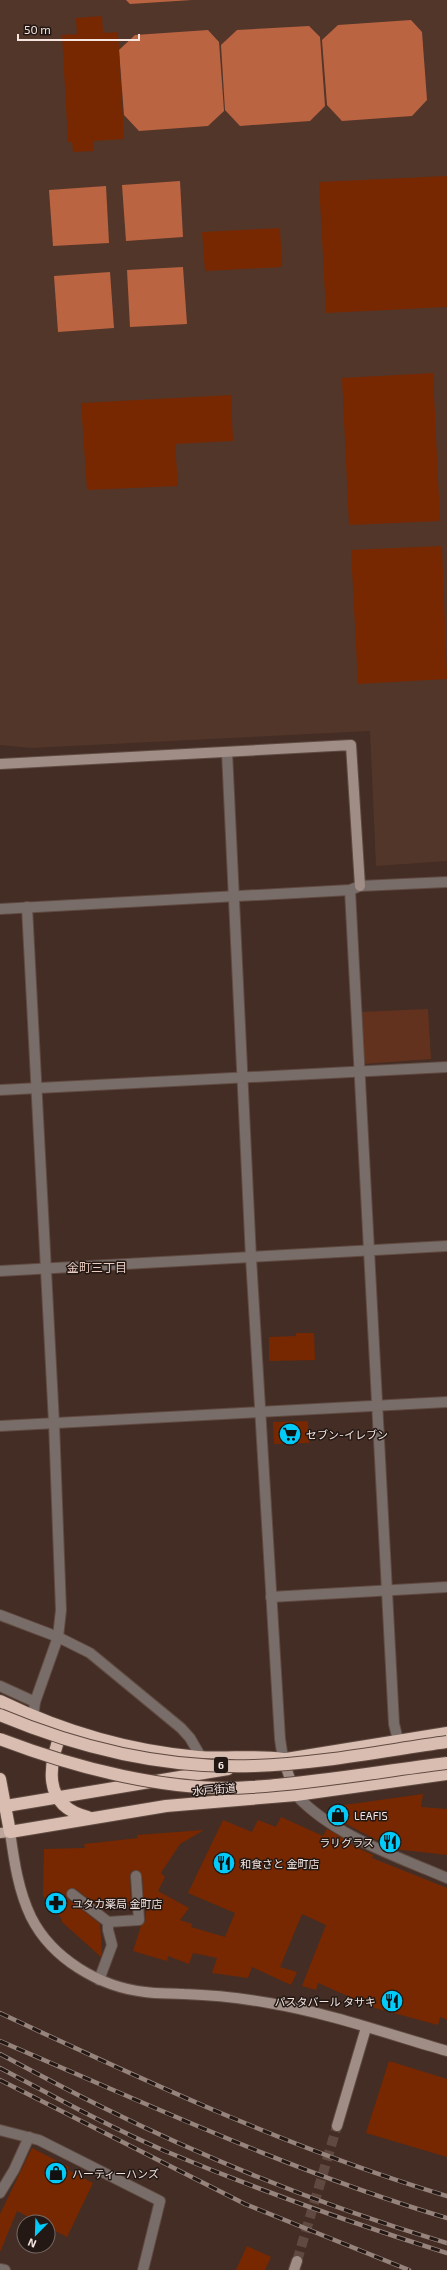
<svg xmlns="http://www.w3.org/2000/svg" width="447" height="2270" font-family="'Exo 2','Noto Sans JP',sans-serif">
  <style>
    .built { fill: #52362a }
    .green { fill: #63321e }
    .water { fill: #bb6442 }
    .building { fill: #782800 }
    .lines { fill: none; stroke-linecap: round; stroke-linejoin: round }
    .secondary-tunnel { stroke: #5f4940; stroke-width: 10; stroke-dasharray: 10 5; stroke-linecap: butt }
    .street-casing { stroke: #604b42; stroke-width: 12 }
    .secondary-casing { stroke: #604b42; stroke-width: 12 }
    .primary-casing { stroke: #604b42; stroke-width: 12 }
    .highway-casing { stroke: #604b42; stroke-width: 14 }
    .street { stroke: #796d69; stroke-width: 10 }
    .secondary { stroke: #a08d86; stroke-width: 10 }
    .primary { stroke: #bea69d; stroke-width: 10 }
    .highway { stroke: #d9bdb1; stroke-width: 12 }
    .rail-casing { stroke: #96837c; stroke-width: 4.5 }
    .rail { stroke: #231814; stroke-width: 3; stroke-dasharray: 9; stroke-linecap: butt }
    .highway-bridge-casing { stroke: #604b42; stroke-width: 14; stroke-linecap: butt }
    .highway-bridge { stroke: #d9bdb1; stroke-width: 12 }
    .labels { text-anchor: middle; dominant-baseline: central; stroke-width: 3; stroke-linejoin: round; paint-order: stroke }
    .shield { fill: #231814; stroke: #b6a8a4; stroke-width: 1 }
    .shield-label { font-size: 10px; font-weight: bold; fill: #f5e6e1 }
    .poi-label { font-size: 11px; fill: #f5e6e1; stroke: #231814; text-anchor: start }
    .street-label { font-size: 11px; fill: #f5e6e1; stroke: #231814 }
    .neighbourhood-label { font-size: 12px; fill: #eaccc1; stroke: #231814 }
  </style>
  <rect width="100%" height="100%" fill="#442d24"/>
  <!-- built -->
  <path class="built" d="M0,0H447V861L376,866L370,731L32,748L0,745Z"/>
  <!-- green -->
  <path class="green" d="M428,1009L431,1059L363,1064L359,1012Z"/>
  <!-- water -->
  <g class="water">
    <path d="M126,0H192L130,4Z"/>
    <path d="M411,20L422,32L427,100L412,116L342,121L327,105L322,40L338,25Z"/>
    <path d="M309,26L320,37L325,106L310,121L240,126L225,110L221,45L237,30Z"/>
    <path d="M208,30L219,42L224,111L208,126L139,131L124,115L119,50L135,35Z"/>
    <path d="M180,181L183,237L126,241L122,185Z"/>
    <path d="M106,186L109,243L53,246L49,190Z"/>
    <path d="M183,267L187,324L130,327L127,270Z"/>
    <path d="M110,272L114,328L58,332L54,276Z"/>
  </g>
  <!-- building -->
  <g class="building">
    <path d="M102,16L103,33L118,32L124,139L93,141L94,151L73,152L72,142H68L62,35L77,34L76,18Z"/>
    <path d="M447,176V307L326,313L319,182Z"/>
    <path d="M280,228L282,267L205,271L202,232Z"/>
    <path d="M433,373L440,521L349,525L342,378Z"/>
    <path d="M231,395L233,441L175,444L178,486L87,490L81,403Z"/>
    <path d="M442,546L447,679L358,684L351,550Z"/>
    <path d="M296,1333H314L315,1360L269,1361V1337L296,1336Z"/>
    <path d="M308,1421L309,1443L274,1444L273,1422Z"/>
    <path d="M423,1794L421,1807L447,1809V1855L394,1849L333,1817L337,1810V1806Z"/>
    <path d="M281,1817L323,1836L327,1829L355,1845L349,1844L373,1855L372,1858L447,1888V2020L440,2017L438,2025L375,2008L318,1983L316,1990L302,1986L326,1925L302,1914L280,1967L297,1972L291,1985L252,1967L248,1978L212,1973L217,1958L193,1953L189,1964L168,1956L167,1961L133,1951L141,1926L145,1922L147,1902H144L142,1875L138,1870H133L130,1874L131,1905L103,1910L76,1889L70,1888L67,1890L68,1899L100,1924L102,1952L101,1957L62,1922V1919L43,1896L44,1849L85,1848L84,1844L138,1838L137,1835L204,1830L180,1844L161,1873L165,1877L158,1891L189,1908L180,1920L192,1924L191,1927L225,1937L235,1913L188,1893L223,1820L252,1832L258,1820L276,1827Z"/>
    <path d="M389,2061L447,2079V2157L366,2133Z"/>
    <path d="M32,2148L69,2167L68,2170L93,2183L67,2237L48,2227V2222H38L17,2211L0,2252V2214Z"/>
    <path d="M247,2246L271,2257L265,2270H236Z"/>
  </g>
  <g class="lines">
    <!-- secondary-tunnel -->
    <path class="secondary-tunnel" d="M297,2261L337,2126"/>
    <!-- street casing -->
    <g class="street-casing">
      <g id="street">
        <path d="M227,752L251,1258L280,1739L283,1759"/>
        <path d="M350,890L394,1724L398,1740"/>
        <path d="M27,907L54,1423L61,1610L58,1637L35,1702L33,1717"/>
        <path d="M0,909L350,890L360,886L447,882"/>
        <path d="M0,1090L447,1067"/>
        <path d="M0,1271L447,1246"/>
        <path d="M0,1426L447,1402"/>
        <path d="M271,1597L447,1587"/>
        <path d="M0,1615L58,1637L90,1653L181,1728L190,1738L201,1757"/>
        <path d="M0,1686L35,1702"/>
        <path d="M296,1795C334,1836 396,1856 447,1878"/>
        <path d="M72,1894L108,1922"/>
        <path d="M99,1980L112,1945L108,1930V1922L139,1920L136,1876"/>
        <path d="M0,2130L39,2140L160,2201L143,2270"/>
        <path d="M0,2193L14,2170L29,2137"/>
        <path d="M0,2269L5,2270"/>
      </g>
    </g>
    <!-- secondary casing -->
    <g class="secondary-casing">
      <g id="secondary">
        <path d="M0,764L351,745L360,886"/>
        <path d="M283,1759L294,1790"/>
        <path d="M10,1832C14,1860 18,1890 31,1917C52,1959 100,1987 145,1992C158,1994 171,1993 184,1994C213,1995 241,1998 269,2003C329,2013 388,2034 447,2051"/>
        <path d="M337,2126L366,2028"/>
        <path d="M294,2270L297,2261"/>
      </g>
    </g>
    <!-- primary casing -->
    <g class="primary-casing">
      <path id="primary" d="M0,1833L10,1832"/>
    </g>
    <!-- highway casing -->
    <g class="highway-casing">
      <g id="highway">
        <path d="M0,1701C62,1731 129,1751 198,1757C227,1759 255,1755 283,1759"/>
        <path d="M63,1728C48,1764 41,1806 88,1817"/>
        <path d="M280,1760L447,1733"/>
        <path d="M0,1779L10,1832L166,1806L296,1795L447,1774"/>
        <path d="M6,1806L228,1769"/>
      </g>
    </g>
    <!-- street -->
    <use href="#street" class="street"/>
    <!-- secondary -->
    <use href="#secondary" class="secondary"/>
    <!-- primary -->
    <use href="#primary" class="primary"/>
    <!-- highway -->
    <use href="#highway" class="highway"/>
    <!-- rail casing -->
    <g class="rail-casing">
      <g id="rail">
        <path d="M0,2013C145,2081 293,2150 447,2196"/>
        <path d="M0,2041C147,2104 293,2172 447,2218"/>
        <path d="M0,2054C34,2072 67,2090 102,2107C213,2162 329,2208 447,2243"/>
        <path d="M0,2068C55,2097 109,2127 165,2151C258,2190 351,2223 447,2253"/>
        <path d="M0,2080L245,2204L409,2270"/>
      </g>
    </g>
    <!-- rail -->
    <use href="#rail" class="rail"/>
    <!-- highway-bridge casing -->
    <g class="highway-bridge-casing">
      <g id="highway-bridge">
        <path d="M0,1715C81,1749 166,1769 254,1766C318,1764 383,1751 447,1742"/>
        <path d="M0,1739C76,1768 170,1793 251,1787C317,1783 382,1771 447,1763"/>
      </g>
    </g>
    <!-- highway-bridge -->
    <use href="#highway-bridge" class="highway-bridge"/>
  </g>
  <!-- icons -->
  <defs>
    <g id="supermarket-disc" transform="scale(1.15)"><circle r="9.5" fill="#03cbf9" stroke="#231814"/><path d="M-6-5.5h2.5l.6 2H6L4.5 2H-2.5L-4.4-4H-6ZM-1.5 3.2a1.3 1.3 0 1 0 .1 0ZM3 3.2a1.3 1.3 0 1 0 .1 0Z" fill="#111"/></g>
    <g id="shop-disc" transform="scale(1.15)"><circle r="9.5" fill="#03cbf9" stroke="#231814"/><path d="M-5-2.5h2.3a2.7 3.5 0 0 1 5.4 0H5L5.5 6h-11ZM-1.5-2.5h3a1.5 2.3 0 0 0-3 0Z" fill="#111"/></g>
    <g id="restaurant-disc" transform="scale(1.15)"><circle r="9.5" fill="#03cbf9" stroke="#231814"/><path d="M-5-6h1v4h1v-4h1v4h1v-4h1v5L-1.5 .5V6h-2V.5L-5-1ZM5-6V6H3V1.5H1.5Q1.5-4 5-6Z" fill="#111"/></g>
    <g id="pharmacy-disc" transform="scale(1.15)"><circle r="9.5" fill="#03cbf9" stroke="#231814"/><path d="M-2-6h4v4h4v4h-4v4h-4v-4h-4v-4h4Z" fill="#111"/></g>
  </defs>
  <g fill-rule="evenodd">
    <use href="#supermarket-disc" x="290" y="1434"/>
    <use href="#shop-disc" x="338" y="1815"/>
    <use href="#restaurant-disc" x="390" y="1842"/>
    <use href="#restaurant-disc" x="224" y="1863"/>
    <use href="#pharmacy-disc" x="56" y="1903"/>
    <use href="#restaurant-disc" x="392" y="2001"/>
    <use href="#shop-disc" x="56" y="2173"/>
  </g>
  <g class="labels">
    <!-- shield labels -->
    <rect class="shield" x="214" y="1757" width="14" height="16" rx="3"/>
    <g class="shield-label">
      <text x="221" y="1765">6</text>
    </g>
    <!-- poi labels -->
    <g class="poi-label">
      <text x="306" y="1434">セブン-イレブン</text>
      <text x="354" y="1815">LEAFIS</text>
      <text x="374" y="1842" text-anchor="end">ラリグラス</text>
      <text x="240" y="1863">和食さと 金町店</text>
      <text x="72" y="1903">ユタカ薬局 金町店</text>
      <text x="376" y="2001" text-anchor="end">パスタバール タサキ</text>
      <text x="72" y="2173">ハーティーハンズ</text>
    </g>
    <!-- street labels -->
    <g class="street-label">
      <text transform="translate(214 1789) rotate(-5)">水戸街道</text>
    </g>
    <!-- neighbourhood labels -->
    <g class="neighbourhood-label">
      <text x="97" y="1267">金町三丁目</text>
    </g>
  </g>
  <!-- north arrow -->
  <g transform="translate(36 2234) rotate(203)"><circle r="19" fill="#231814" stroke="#776a66"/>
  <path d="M0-3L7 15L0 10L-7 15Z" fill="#03cbf9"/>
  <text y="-6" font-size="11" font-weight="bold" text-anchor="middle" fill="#f5e6e1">N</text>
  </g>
  <!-- scale -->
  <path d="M18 34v6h121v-6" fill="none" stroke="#f5e6e1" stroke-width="2"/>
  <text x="24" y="34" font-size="12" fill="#f5e6e1" stroke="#231814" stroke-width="3" paint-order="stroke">50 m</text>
</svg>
